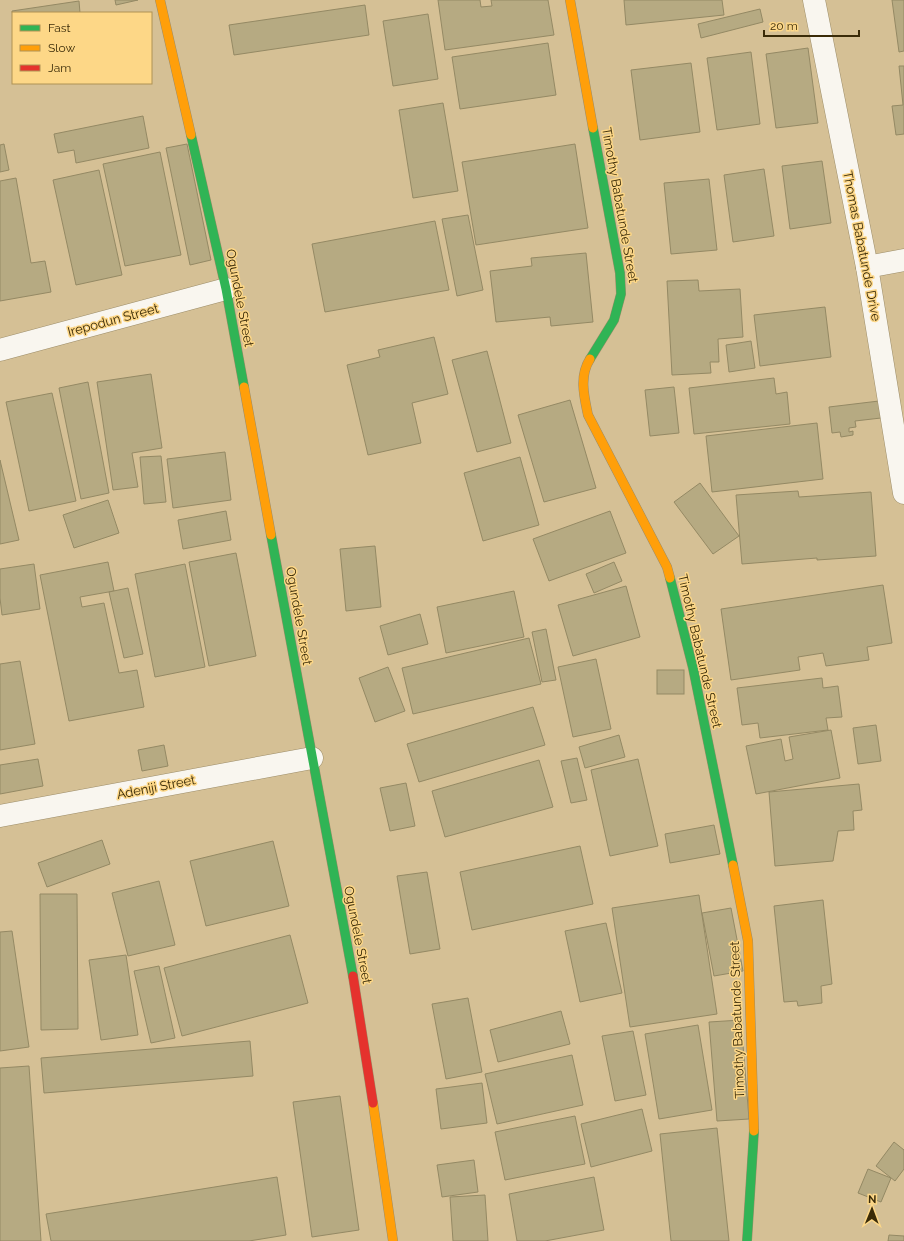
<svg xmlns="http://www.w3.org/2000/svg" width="904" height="1241" font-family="Raleway,sans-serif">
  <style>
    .building { fill: #b6aa82; stroke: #948964 }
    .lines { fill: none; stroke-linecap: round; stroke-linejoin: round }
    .street-casing { stroke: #9c8c68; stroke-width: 23 }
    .fast-casing { stroke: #9c8c68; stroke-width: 10 }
    .slow-casing { stroke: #9c8c68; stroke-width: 10 }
    .jam-casing { stroke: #9c8c68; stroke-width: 10 }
    .street { stroke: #f9f6ef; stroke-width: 22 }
    .fast { stroke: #30b455; stroke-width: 9 }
    .slow { stroke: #ff9f0a; stroke-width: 9 }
    .jam { stroke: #e5322d; stroke-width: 9 }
    .labels { text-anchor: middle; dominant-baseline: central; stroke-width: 3; stroke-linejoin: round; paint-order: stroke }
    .street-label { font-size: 13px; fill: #3a2b08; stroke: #fdd787 }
  </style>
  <rect width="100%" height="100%" fill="#d5c095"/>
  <!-- building -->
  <g class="building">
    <path d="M115,0H138L116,5Z"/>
    <path d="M438,0H480L481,7L492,6L491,0H548L554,35L445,50Z"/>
    <path d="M624,0H722L724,15L626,25Z"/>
    <path d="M892,0H904V51L899,52Z"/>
    <path d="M79,1L80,13H13V16L12,11Z"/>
    <path d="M365,5L369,35L234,55L229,25Z"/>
    <path d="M760,9L763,22L701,38L698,24Z"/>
    <path d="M428,14L438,79L393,86L383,21Z"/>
    <path d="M548,43L556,95L460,109L452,57Z"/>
    <path d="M808,48L818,123L776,128L766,54Z"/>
    <path d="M751,52L760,124L717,130L707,58Z"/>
    <path d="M691,63L700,132L640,140L631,70Z"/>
    <path d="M899,66H904V134L896,135L892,106L903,105Z"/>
    <path d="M443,103L458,191L413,198L399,110Z"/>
    <path d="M143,116L149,148L76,163L74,150L58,153L54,134Z"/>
    <path d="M4,144L9,170L0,172V145Z"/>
    <path d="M187,144L211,260L190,265L166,148Z"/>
    <path d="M575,144L588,228L476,245L462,162Z"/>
    <path d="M160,152L181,255L125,266L103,164Z"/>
    <path d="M822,161L831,223L790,229L782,166Z"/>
    <path d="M764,169L774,236L733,242L724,175Z"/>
    <path d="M99,170L122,275L76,285L53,180Z"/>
    <path d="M16,178L31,263L45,261L51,292L0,301V181Z"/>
    <path d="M709,179L717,250L671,254L664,183Z"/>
    <path d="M468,215L483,290L457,296L442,219Z"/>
    <path d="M435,221L449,290L325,312L312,244Z"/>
    <path d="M586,253L593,322L551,326L550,317L496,322L490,271L532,266L531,258Z"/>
    <path d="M698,280L699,291L740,289L743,337L718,339L719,362H710L711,373L672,375L667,281Z"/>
    <path d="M825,307L831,357L760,366L754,315Z"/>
    <path d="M434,337L448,394L412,403L421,443L368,455L347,365L380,357L378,350Z"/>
    <path d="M751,341L755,368L729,372L726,345Z"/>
    <path d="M487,351L511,443L477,452L452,360Z"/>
    <path d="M151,374L162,448L132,453L138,487L113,490L97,382Z"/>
    <path d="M774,378L776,394L787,392L790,424L694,434L689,388Z"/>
    <path d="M88,382L109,493L81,499L59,388Z"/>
    <path d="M674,387L679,433L650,436L645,390Z"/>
    <path d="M52,393L76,501L29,511L6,402Z"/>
    <path d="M570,400L596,488L544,502L518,415Z"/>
    <path d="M879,401L881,418L855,421L856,427L849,428V432L853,431V435L841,437L840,432L832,433L829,407Z"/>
    <path d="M817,423L823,479L712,492L706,436Z"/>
    <path d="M225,452L231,500L173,508L167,459Z"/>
    <path d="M161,456L166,502L144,504L140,457Z"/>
    <path d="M520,457L539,525L483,541L464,473Z"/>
    <path d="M0,460L19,540L0,544Z"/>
    <path d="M700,483L739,536L713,554L674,502Z"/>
    <path d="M798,491L799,497L871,492L876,556L817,560V558L742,564L736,495Z"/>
    <path d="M108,500L119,533L74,548L63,515Z"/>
    <path d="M226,511L231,540L183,549L178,520Z"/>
    <path d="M610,511L626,553L549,581L533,539Z"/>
    <path d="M375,546L381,607L346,611L340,549Z"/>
    <path d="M236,553L256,656L209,666L189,562Z"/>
    <path d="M108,562L114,591L80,597L82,607L104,603L119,673L137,670L144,707L69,721L40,575Z"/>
    <path d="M614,562L622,581L594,593L586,574Z"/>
    <path d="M34,564L40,609L2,615L0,598V569Z"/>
    <path d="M185,564L205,667L155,677L135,574Z"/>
    <path d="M883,585L892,643L867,647L869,660L826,666L823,653L798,657L800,670L731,680L721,609Z"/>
    <path d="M626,586L640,637L573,656L558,605Z"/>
    <path d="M128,588L143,654L124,658L109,592Z"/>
    <path d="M514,591L524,637L446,653L437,607Z"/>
    <path d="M420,614L428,644L388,655L380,626Z"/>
    <path d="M546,629L556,680L542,682L532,632Z"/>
    <path d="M529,638L541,684L413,714L402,668Z"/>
    <path d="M596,659L611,729L573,737L558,667Z"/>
    <path d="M20,661L35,744L0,750V664Z"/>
    <path d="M388,667L405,711L375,722L359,678Z"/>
    <rect x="657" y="670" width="27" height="24"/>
    <path d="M822,678L823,688L838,686L842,717L826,718L828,730L760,738L758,723L742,725L737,688Z"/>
    <path d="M533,707L545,745L419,782L407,744Z"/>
    <path d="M876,725L881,761L858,764L853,728Z"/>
    <path d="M831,730L840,778L756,794L746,746L781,739L785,761L793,759L789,737Z"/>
    <path d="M619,735L625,757L585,768L579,747Z"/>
    <path d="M164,745L168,766L142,771L138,750Z"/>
    <path d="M577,758L587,800L571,803L561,761Z"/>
    <path d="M38,759L43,786L0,794V765Z"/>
    <path d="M638,759L658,846L610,856L591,770Z"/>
    <path d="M539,760L553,807L445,837L432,791Z"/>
    <path d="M406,783L415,826L390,831L380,788Z"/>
    <path d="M859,784L862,810L853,811L854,830L838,831L833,861L775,866L769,792Z"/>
    <path d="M714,825L720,854L670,863L665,834Z"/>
    <path d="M102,840L110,864L47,887L38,863Z"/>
    <path d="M273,841L289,906L206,926L190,861Z"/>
    <path d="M580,846L593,904L472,930L460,872Z"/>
    <path d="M427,872L440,949L410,954L397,876Z"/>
    <path d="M159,881L175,945L128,956L112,893Z"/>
    <path d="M40,894H77L78,1029L41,1030Z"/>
    <path d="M699,895L717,1014L630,1027L612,908Z"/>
    <path d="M823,900L832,984L821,986L822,1003L798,1006L797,1001L784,1002L774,906Z"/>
    <path d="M731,908L743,971L714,976L702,913Z"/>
    <path d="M606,923L622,993L580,1002L565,931Z"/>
    <path d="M12,931L29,1047L0,1051V932Z"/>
    <path d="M290,935L308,1003L182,1036L164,968Z"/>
    <path d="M126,955L138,1035L101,1040L89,960Z"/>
    <path d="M159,966L175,1038L151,1043L134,971Z"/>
    <path d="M468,998L482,1072L446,1079L432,1004Z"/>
    <path d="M561,1011L570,1044L498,1062L490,1030Z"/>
    <path d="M741,1020L749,1119L717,1121L709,1022Z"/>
    <path d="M698,1025L712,1110L659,1119L645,1034Z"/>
    <path d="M633,1031L646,1095L615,1101L602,1036Z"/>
    <path d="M250,1041L253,1076L44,1093L41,1058Z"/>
    <path d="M572,1055L583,1105L497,1124L485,1074Z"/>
    <path d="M29,1066L41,1241H0V1068Z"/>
    <path d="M482,1083L487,1123L441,1129L436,1089Z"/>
    <path d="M340,1096L359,1230L312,1237L293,1102Z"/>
    <path d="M642,1109L652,1151L591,1167L581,1124Z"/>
    <path d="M575,1116L585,1164L505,1180L495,1132Z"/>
    <path d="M717,1128L729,1241H671L660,1134Z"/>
    <path d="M894,1142L904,1150V1169L895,1181L876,1166Z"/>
    <path d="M474,1160L478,1192L442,1197L437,1165Z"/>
    <path d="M868,1169L891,1178L881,1202L858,1193Z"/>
    <path d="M277,1177L286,1235L249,1241H51L46,1214Z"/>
    <path d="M594,1177L604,1230L545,1241H517L509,1194Z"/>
    <path d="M485,1195L488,1241H453L450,1197Z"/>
    <path d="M889,1235L904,1236V1241H888Z"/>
  </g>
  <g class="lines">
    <!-- street casing -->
    <g class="street-casing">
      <g id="street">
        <path d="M814,0L867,267L904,493"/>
        <path d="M867,267L904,260"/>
        <path d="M0,350L226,289"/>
        <path d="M0,816L312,758"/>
      </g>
    </g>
    <!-- fast casing -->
    <g class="fast-casing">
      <g id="fast">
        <path d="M191,135L226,289L244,387"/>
        <path d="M590,359L614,320L621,294L620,273L593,128"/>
        <path d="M271,535L353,976"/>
        <path d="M670,578L693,668L733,865"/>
        <path d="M747,1241L754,1131"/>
      </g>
    </g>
    <!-- slow casing -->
    <g class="slow-casing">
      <g id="slow">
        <path d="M160,0L191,135"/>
        <path d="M570,0L593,128"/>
        <path d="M590,359C579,376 584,396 588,415L667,567L670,578"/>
        <path d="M244,387L271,535"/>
        <path d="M733,865L748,941L754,1131"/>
        <path d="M373,1103L393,1241"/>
      </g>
    </g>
    <!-- jam casing -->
    <g class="jam-casing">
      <path id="jam" d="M353,976L373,1103"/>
    </g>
    <!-- street -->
    <use href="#street" class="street"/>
    <!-- fast -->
    <use href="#fast" class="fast"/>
    <!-- slow -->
    <use href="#slow" class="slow"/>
    <!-- jam -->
    <use href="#jam" class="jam"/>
  </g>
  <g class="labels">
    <!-- street labels -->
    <g class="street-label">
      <text transform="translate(620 205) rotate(80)">Timothy Babatunde Street</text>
      <text transform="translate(862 246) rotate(79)">Thomas Babatunde Drive</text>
      <text transform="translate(240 298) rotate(79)">Ogundele Street</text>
      <text transform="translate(113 320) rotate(-15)">Irepodun Street</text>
      <text transform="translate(299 616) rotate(80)">Ogundele Street</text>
      <text transform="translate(700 651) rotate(77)">Timothy Babatunde Street</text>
      <text transform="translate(156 787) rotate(-11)">Adeniji Street</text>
      <text transform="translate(358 935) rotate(79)">Ogundele Street</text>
      <text transform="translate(737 1020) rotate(-92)">Timothy Babatunde Street</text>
    </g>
  </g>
  <!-- legend -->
  <rect x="12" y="12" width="140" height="72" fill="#fdd787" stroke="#af9254"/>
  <rect x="20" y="25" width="20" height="6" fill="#30b455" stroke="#af9254"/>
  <text x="48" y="32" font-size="12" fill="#3a2b08">Fast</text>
  <rect x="20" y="45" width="20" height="6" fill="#ff9f0a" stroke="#af9254"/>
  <text x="48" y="52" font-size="12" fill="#3a2b08">Slow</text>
  <rect x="20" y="65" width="20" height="6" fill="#e5322d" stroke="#af9254"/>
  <text x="48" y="72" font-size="12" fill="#3a2b08">Jam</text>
  <!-- north arrow -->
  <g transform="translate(872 1209) rotate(1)" stroke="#fdd787" stroke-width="3" paint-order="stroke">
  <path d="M0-3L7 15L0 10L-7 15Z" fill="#3a2b08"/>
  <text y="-6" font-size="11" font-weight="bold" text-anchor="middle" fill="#3a2b08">N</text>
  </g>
  <!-- scale -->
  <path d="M764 30v6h95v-6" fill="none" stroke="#3a2b08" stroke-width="2"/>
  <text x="770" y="30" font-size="12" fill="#3a2b08" stroke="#fdd787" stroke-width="3" paint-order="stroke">20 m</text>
</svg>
